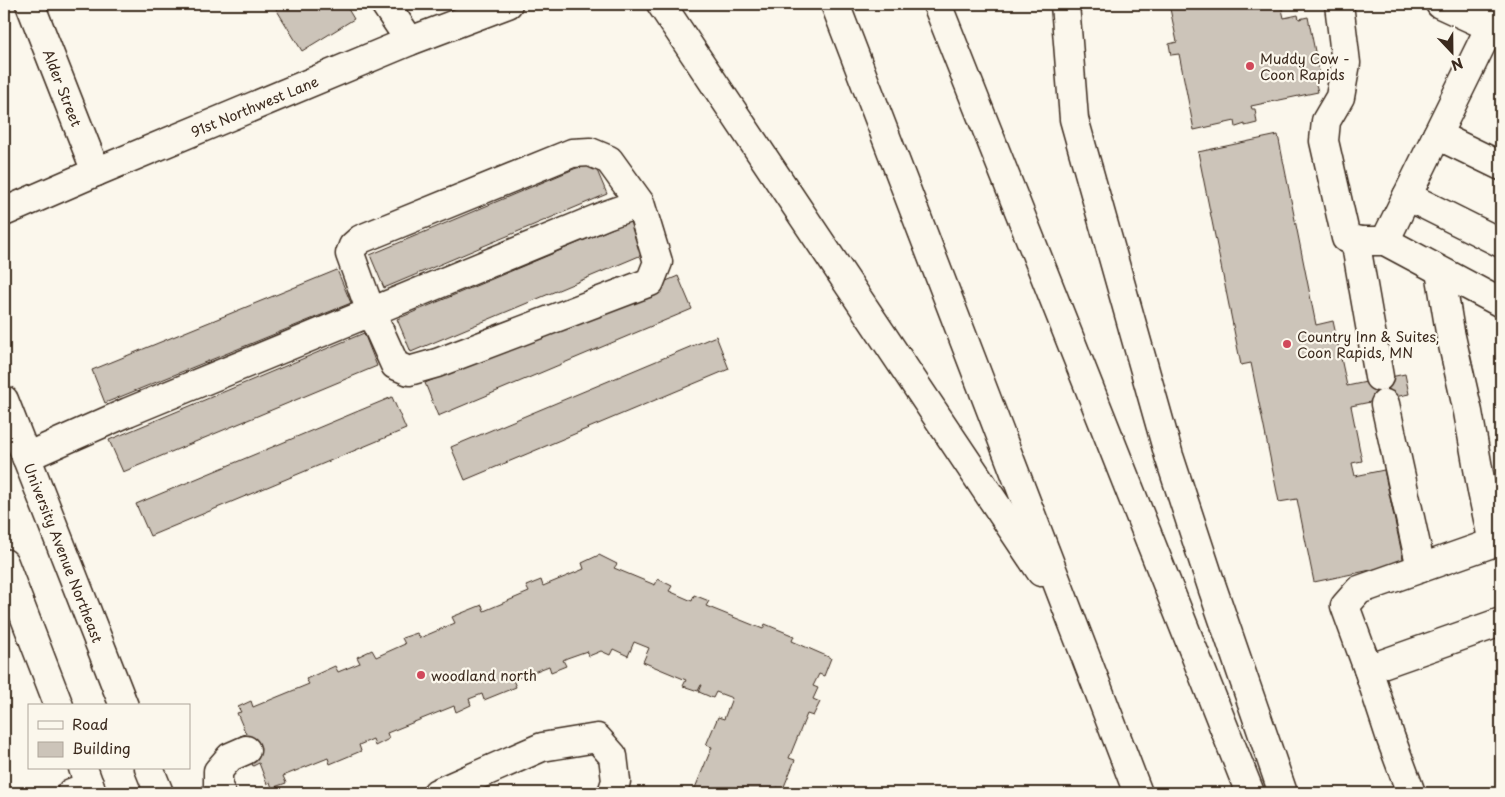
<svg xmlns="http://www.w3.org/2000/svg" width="1505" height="797" font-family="'Playpen Sans',sans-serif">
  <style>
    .building { fill: #ccc4b9; stroke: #3b2a1e }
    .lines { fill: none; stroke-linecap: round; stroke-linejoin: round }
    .minor-casing { stroke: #3b2a1e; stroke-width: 31 }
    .major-casing { stroke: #3b2a1e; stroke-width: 31 }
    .highway-casing { stroke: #3b2a1e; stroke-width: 31 }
    .minor { stroke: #fbf7ec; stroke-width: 28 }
    .major { stroke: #fbf7ec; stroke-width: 28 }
    .highway { stroke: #fbf7ec; stroke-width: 28 }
    .poi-dot { fill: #d1495b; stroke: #fbf7ec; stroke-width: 2 }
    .labels { text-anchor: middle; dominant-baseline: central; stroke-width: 4.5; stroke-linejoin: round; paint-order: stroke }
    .poi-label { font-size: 14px; fill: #3b2a1e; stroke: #fbf7ec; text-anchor: start }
    .street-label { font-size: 14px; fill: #3b2a1e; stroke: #fbf7ec }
  </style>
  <rect width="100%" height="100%" fill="#fbf7ec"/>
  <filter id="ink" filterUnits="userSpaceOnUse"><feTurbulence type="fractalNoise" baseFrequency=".02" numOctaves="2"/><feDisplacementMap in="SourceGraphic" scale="10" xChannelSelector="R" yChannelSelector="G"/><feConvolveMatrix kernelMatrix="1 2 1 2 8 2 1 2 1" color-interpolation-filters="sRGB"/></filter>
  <g filter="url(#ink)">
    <!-- building -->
    <g class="building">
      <path d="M273,4H345L354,19L302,51Z"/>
      <path d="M1169,4H1226L1227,6L1238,4H1277L1281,5L1284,18L1298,15L1299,19L1308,17L1320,76H1314L1318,92L1251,106L1252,109H1255L1257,123L1245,126V124L1236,127L1235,121L1194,130L1179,54L1171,55L1169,44L1177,42Z"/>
      <path d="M1278,135L1316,325L1333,321L1347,386L1405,374L1409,394L1351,406L1362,461L1352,463L1355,476L1384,470L1404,563L1314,582L1297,499L1279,502L1251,363L1241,365L1198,152Z"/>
      <path d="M593,161L607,194L384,288L370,255Z"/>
      <path d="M630,221L644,254L411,352L397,319Z"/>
      <path d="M337,270L351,303L105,403L92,370Z"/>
      <path d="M678,276L692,309L438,416L425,383Z"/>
      <path d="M364,333L377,366L123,472L109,440Z"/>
      <path d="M716,336L729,369L465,480L451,447Z"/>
      <path d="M392,397L406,429L150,536L136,504Z"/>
      <path d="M599,555L617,564L614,568L655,585L658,579L672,586L669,591L692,601L694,595L709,601L706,606L763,629L765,624L794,636L792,641L831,658L824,676L819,674L813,686L818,688L813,699L820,702L813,716L807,714L789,758L795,760L783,789L777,787L775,793H693L712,747L706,745L718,717L724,719L732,698L716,692L713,698L699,692L702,685H701L698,691L683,686L686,680L643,662L649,648L634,642L628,656L613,649L610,655L601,651L589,656L587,651L567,658L563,660L566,666L551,672L549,666L513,680L516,687L484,700L482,694L469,699L471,705L456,712L454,706L387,733L389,739L375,746L373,739L359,745L361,751L330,764L328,758L283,776L286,783L272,788L270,782L267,784L259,763L253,766L240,736L246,734L237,713L241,712L238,707L251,701L253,707L309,684L306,679L335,666L338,672L360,663L357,657L372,650L376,657L405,644L402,638L417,633L420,638L455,623L452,617L482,605L484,611L529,592L526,586L541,580L543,586L584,569L582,563Z"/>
    </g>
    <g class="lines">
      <!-- minor casing -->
      <g class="minor-casing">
        <g id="minor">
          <path id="s1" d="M30,4L96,172"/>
          <path d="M385,4L410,41"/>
          <path d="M1339,4L1346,63L1340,97L1326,121L1324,141L1346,238L1360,241"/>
          <path d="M1437,135L1501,166"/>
          <path d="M1407,196L1501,243"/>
          <path id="s2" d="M4,212L96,172L410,41L508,4"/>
          <path d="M1385,241L1490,27L1440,4"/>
          <path d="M1440,271L1450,332L1468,412L1482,491L1493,543"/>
          <path d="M1379,377L1357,251L1360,241H1385L1501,303"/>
          <path d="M1385,404L1421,568"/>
          <path d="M26,457L128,412L606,215L640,203L658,262L650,282L437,363L409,371L395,365L371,312L350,254L353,246L361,239L572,153L590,152L609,160L640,203"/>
          <path d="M1501,540L1359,590L1345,606L1368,669L1501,622"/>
          <path d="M1368,669L1391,739L1411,793"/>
          <path d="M71,793L90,786"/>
          <path d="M221,793L218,787V771L230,757L246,750"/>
          <path d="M437,793L542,747L597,738L613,756L616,781L612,793"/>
        </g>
      </g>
      <!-- major casing -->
      <g class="major-casing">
        <g id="major">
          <path d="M1490,27L1496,17L1499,4"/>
          <path id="s3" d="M4,400L124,706"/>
          <path d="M4,563L59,706"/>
          <path d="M83,768L92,793"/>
          <path d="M149,768L159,793"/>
        </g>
      </g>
      <!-- highway casing -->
      <g class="highway-casing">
        <g id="highway">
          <path d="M661,4L1041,572"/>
          <path d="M835,4L1138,793"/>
          <path d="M937,4L1250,793"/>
          <path d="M1065,4L1074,119L1169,456L1212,587L1283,793"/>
        </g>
      </g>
      <!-- minor -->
      <use href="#minor" class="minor"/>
      <!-- major -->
      <use href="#major" class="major"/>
      <!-- highway -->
      <use href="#highway" class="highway"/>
    </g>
  </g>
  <!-- markers -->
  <g class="poi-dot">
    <circle cx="1250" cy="66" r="5"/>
    <circle cx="1287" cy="344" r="5"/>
    <circle cx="421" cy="675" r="5"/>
  </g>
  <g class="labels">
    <!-- poi labels -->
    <g class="poi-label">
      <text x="1260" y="58">Muddy Cow -<tspan x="1260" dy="16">Coon Rapids</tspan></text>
      <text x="1297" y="336">Country Inn &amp; Suites,<tspan x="1297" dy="16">Coon Rapids, MN</tspan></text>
      <text x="431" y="675">woodland north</text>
    </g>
    <!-- street labels -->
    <g class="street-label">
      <text stroke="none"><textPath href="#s1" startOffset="90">Alder Street</textPath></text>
      <text stroke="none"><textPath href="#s2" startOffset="272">91st Northwest Lane</textPath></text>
      <text stroke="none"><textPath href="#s3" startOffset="164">University Avenue Northeast</textPath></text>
    </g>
  </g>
  <!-- margin -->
  <rect width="1505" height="797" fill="none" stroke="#fbf7ec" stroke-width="20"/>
  <rect x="10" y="10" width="1485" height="777" fill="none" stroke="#3b2a1e" stroke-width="2" filter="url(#ink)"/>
  <!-- legend -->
  <rect x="28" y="704" width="162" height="65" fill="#fbf7ec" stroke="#aea59a"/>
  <rect x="38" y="721" width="25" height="8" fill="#fbf7ec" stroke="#aea59a"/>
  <text x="72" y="730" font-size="15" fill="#3b2a1e">Road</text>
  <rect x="38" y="742" width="25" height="15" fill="#ccc4b9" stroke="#aea59a"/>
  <text x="72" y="754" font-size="15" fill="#3b2a1e">Building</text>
  <!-- north arrow -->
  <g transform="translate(1452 52) rotate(158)" stroke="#fbf7ec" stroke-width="4" paint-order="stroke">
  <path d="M0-4L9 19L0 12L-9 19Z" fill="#3b2a1e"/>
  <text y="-8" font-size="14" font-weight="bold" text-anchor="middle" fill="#3b2a1e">N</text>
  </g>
</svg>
